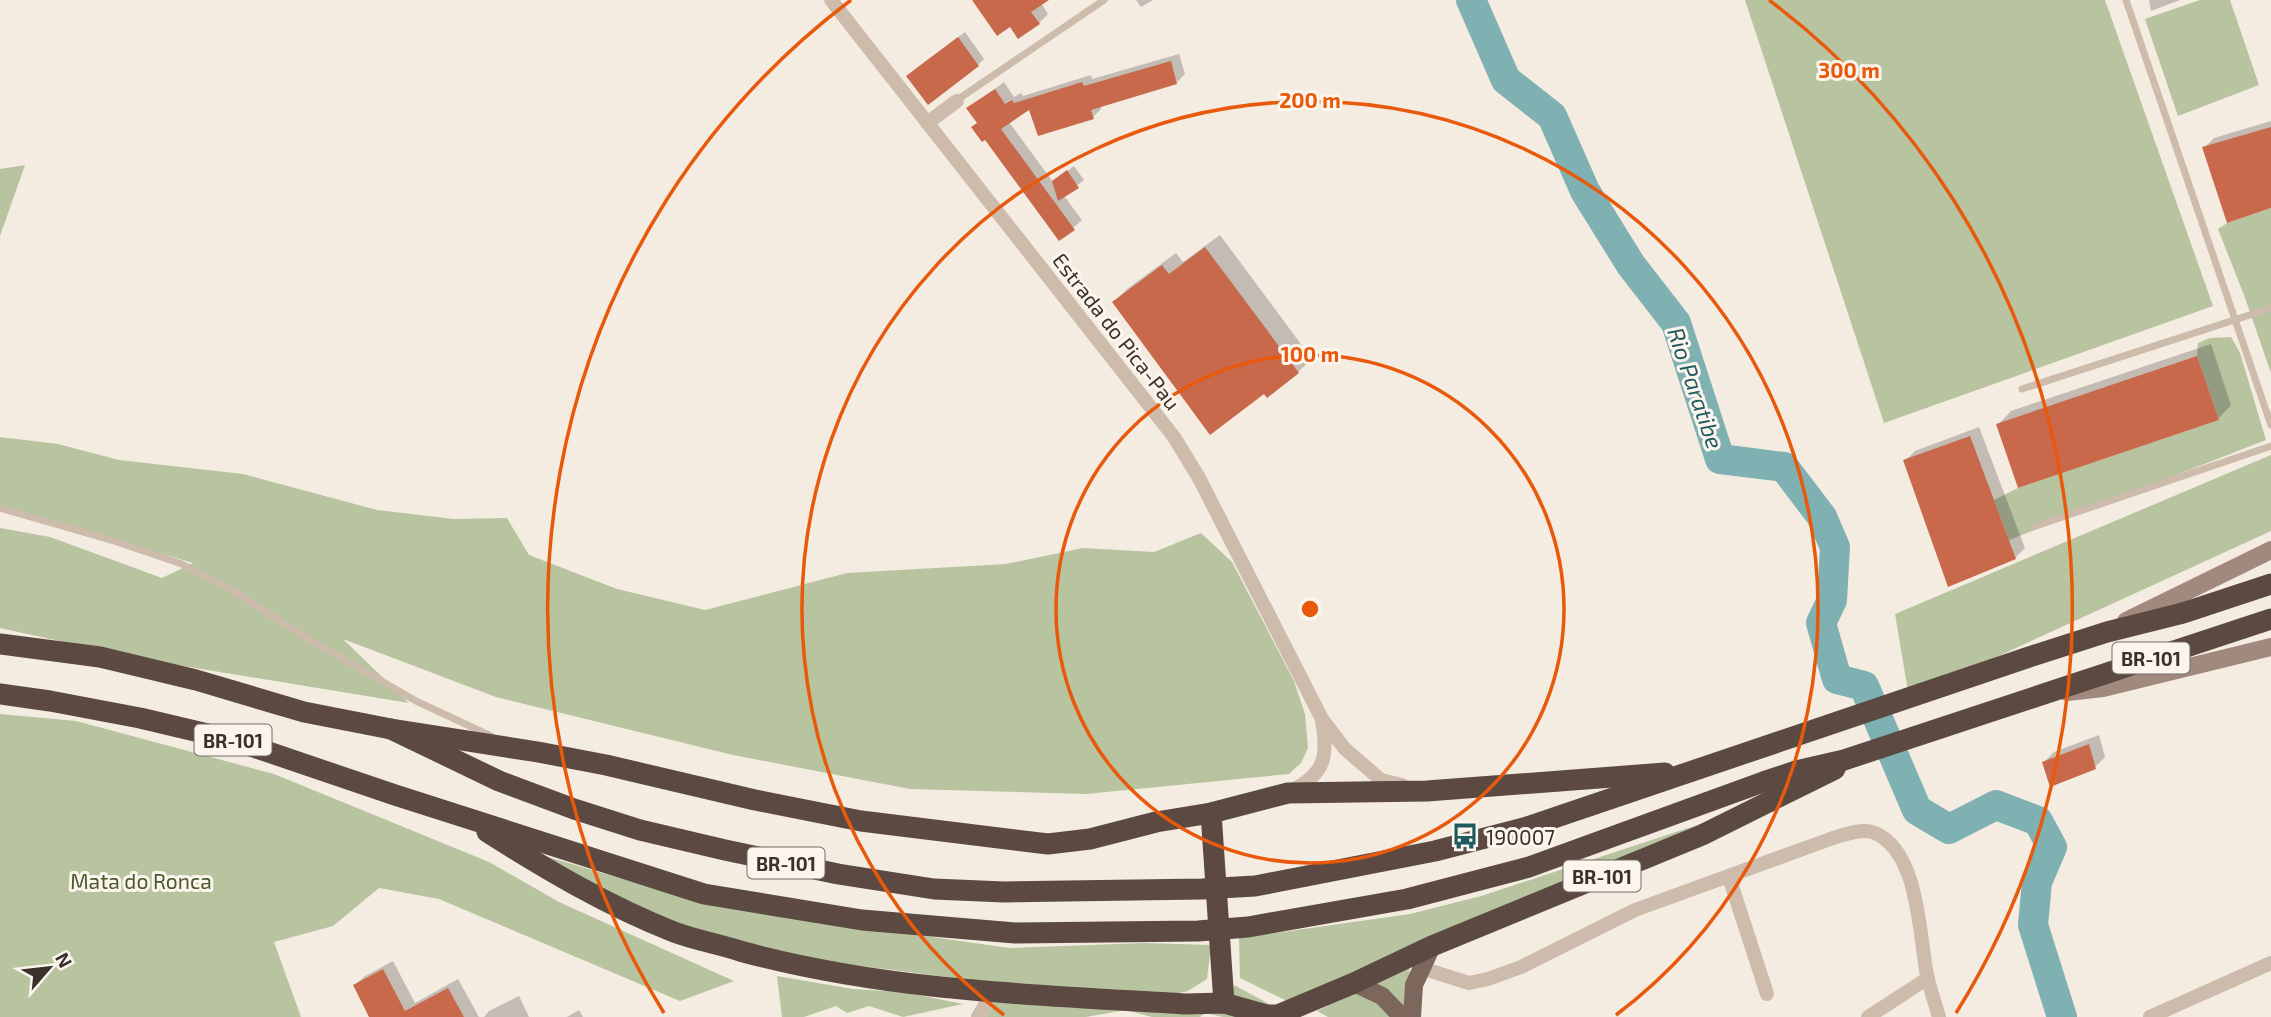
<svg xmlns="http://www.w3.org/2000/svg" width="2271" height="1017" font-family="'Exo 2',sans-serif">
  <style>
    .green { fill: #b8c4a0 }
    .shadow { fill: #0003 }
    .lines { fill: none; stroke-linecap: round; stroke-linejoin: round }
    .river { stroke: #7fb0b2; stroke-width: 30 }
    .building { fill: #c8694b }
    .lane { stroke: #cdbbac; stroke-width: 7 }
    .street { stroke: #cdbbac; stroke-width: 14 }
    .secondary { stroke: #a18a7d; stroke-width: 18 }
    .primary { stroke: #7d675c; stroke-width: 18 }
    .highway { stroke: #5c4a42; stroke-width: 21 }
    .ring { fill: none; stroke: #e8590c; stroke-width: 3.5 }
    .labels { text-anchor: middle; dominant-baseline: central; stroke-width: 6; stroke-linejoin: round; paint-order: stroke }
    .shield { fill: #fbf5ee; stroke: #756b66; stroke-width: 2 }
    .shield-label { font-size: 19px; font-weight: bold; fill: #3b302b }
    .street-label { font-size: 21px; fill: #3b302b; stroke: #fbf5ee }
    .poi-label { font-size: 21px; fill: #3b302b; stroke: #fbf5ee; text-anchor: start }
    .park-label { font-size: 21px; fill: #4a5a2e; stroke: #fbf5ee }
    .water-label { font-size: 23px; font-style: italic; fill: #1f5a5e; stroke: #fbf5ee }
    .centre { fill: #e8590c; stroke: #fbf5ee; stroke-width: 3.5 }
    .ring-label { font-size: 21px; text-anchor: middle; font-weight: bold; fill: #e8590c; stroke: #fbf5ee; stroke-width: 6; stroke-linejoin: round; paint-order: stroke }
  </style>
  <rect width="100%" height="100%" fill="#f4ebe1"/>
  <!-- green -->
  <g class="green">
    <path d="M1745,0H2105L2213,306L1884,423Z"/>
    <path d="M2200,0H2230L2259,85L2178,116L2145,19Z"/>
    <path d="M25,165L0,236V169Z"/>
    <path d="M2271,208V373L2244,295L2218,229L2227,223Z"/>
    <path d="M2231,337L2240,353L2266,440L2009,540L1994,500L2018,488L2219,420L2197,356L2198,343L2210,338Z"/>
    <path d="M0,437L58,444L119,460L243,474L377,510L454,519L507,518L529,555L617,589L705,610L847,573L1006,564L1083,548L1154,552L1201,533L1232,562L1294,681L1305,714L1308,748L1301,763L1289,774L1086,794L910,789L733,755L496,697L343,639L409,703L147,660L0,628V528L50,537L162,578L193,563L0,505Z"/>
    <path d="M2271,455V531L1909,697L1895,614Z"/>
    <path d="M0,714L76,721L274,774L489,862L559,902L734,981L680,1001L439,899L379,888L333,926L274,942L301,1017H0Z"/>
    <path d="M1746,809L1287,1001L1240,978L1239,938L1410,914L1481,896Z"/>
    <path d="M538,854L653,888L759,912L1009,948L1145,943L1211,945L1207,979L1188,991L1167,996L978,981L792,957L673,926Z"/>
    <path d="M1409,964L1412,1017H1328L1317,1011Z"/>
    <path d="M777,976L853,989L904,992L963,1004L903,1017L869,1006L847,1013L836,1006L804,1017H782Z"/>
    <path d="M1234,985L1293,1017H1223L1205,1013L1200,1017H1152L1126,1010L1086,1017H986L997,999L1131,1004L1233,991Z"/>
  </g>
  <!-- shadow -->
  <g class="shadow">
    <path d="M974,0H1046L1041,3L1048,14L1039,23L1011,25Z"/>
    <path d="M1136,0H1153L1141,7Z"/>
    <path d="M2149,0H2180L2151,11Z"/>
    <path d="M965,32L984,59L978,65L914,70Z"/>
    <path d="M1179,54L1185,74L1176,83L1100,105L1101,109L1093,117L1030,108L1009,122L1053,182L1074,166L1084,180L1064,196L1082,220L1073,228L978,122L969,108L1004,82L1014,97L1021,93L1023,96L1091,75L1092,79Z"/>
    <path d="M2271,121V206L2204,148L2214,138Z"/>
    <path d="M1220,235L1312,359L1298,372L1267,395L1114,302L1127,289L1176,253L1183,262Z"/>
    <path d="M2211,344L2231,405L2218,419L1998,425L2011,411Z"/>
    <path d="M1979,427L2025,548L2015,558L1905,461L1915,451Z"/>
    <path d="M2099,735L2105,757L2095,767L2044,762L2054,752Z"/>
    <path d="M393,961L415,1003L458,979L479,1017H371L355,985L365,976Z"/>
    <path d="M519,996L529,1017H484L489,1011Z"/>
    <path d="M579,1010L583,1017H567Z"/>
  </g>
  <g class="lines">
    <!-- river -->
    <path class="river" d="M1471,0L1506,80L1552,116L1585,191L1631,265L1676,323L1720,459L1784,467L1822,517L1835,547L1832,600L1821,623L1837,679L1864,686L1917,810L1949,829L1996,805L2038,821L2052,847L2037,882L2033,925L2062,1017"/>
  </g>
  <!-- building -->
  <g class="building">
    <path d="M972,0H1049L1031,12L1040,24L1018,39L1010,27L997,36Z"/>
    <path d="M958,37L979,66L928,105L906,76Z"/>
    <path d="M1171,61L1177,84L1091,110L1094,119L1038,136L1029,110L1001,129L1075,230L1059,241L985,140L982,142L971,127L977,123L966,108L995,89L1005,104L1012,100L1014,103L1082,82L1084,86Z"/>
    <path d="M2271,127V208L2227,223L2202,147Z"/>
    <path d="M1067,170L1079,188L1058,201L1052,181Z"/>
    <path d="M1205,247L1299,373L1267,398L1264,394L1210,435L1112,302L1162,265L1169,274Z"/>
    <path d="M2197,356L2219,420L2018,488L1996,424Z"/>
    <path d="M1970,436L2016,559L1948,587L1903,460Z"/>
    <path d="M2089,744L2096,769L2050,787L2042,762Z"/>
    <path d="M383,969L405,1011L448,988L464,1017H369L353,985Z"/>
  </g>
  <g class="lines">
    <!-- lane -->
    <g class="lane">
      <path d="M2126,0L2271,425"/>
      <path d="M957,100L1104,0"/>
      <path d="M2022,389L2271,308"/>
      <path d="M0,508L114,541L182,564L232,590L297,632L416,701L491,736"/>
      <path d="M2033,527L2271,446"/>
    </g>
    <!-- street -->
    <g class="street">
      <path d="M831,0L1174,437L1199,478L1322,719L1345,749L1381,780L1402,785"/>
      <path d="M927,123L957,101"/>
      <path d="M1293,790C1326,773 1328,755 1322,721"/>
      <path d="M1729,877L1767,994"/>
      <path d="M1421,968L1469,983L1488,979L1521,967L1635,910L1833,838C1846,834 1862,828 1875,833C1919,852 1919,934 1927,975C1930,989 1935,1003 1939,1017"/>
      <path d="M978,1017L994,990"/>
      <path d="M1868,1017L1928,978"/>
      <path d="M2150,1017L2271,963"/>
    </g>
    <!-- secondary -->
    <g class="secondary">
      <path d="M2126,621L2271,550"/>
      <path d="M2067,692L2103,688L2271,647"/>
    </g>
    <!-- primary -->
    <g class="primary">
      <path d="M1354,983L1382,996L1402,1017"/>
      <path d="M1412,1017L1414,985L1432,946"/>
    </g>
    <!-- highway -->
    <g class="highway">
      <path d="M0,644L100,657L196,680L304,712L391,729L538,752L606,765L755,800L861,821L1048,844L1090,839L1156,822L1211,813L1288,793L1427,791L1665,773"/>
      <path d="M0,694L50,701L140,718L233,740L395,795L704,894L862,920L1015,933L1198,931L1248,927L1407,899L1529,867L1763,782L1796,771L1844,760L2271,619"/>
      <path d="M391,729L499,781L574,809L640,830L725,850L838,874L934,889L1004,892L1202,889L1255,886L1435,851L1524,828L2032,656L2107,632L2183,613L2271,584"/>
      <path d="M1211,813L1224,1003"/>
      <path d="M487,832C547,870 608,906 674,932C695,940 719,944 740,951C886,991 1037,995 1186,1004L1224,1003L1267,1015H1278L1354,983L1432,946L1702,835L1835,769"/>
    </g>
  </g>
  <!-- distance rings -->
  <g class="ring">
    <circle cx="1310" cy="609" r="254"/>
    <path d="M1004 1015A508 508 0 1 1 1616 1015"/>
    <path d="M664 1013A762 762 0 0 1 851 0M1769 0A762 762 0 0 1 1956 1013"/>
  </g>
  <!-- icons -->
  <defs>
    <g id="bus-bare" transform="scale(2.1)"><path d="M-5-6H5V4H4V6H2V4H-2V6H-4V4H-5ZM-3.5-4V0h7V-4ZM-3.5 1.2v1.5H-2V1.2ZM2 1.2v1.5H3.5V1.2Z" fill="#1f5a5e" stroke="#fbf5ee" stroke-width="2.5" paint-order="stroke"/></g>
  </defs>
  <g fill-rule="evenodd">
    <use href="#bus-bare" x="1465" y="836"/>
  </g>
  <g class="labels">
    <!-- shield labels -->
    <g class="shield">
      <rect x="2112.5" y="642.5" width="77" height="31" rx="5"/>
      <rect x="194.5" y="724.5" width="77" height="31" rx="5"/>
      <rect x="747.5" y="847.5" width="77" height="31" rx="5"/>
      <rect x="1563.5" y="860.5" width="77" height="31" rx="5"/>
    </g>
    <g class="shield-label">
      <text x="2151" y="658">BR-101</text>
      <text x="233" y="740">BR-101</text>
      <text x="786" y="863">BR-101</text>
      <text x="1602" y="876">BR-101</text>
    </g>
    <!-- street labels -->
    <g class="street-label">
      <text transform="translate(1117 331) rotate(52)">Estrada do Pica-Pau</text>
    </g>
    <!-- poi labels -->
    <g class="poi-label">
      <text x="1486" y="836">190007</text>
    </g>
    <!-- park labels -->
    <g class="park-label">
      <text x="141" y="880">Mata do Ronca</text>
    </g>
    <!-- water labels -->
    <g class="water-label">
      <text transform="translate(1696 388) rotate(71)">Rio Paratibe</text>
    </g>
  </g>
  <circle cx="1310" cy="609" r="10" class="centre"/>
  <g class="ring-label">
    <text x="1849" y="78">300 m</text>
    <text x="1310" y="108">200 m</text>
    <text x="1310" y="362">100 m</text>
  </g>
  <!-- north arrow -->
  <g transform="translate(49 968) rotate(62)" stroke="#fbf5ee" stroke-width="5" paint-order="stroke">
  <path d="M0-5L12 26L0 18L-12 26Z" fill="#3b302b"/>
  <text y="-10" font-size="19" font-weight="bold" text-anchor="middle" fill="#3b302b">N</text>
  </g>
</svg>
